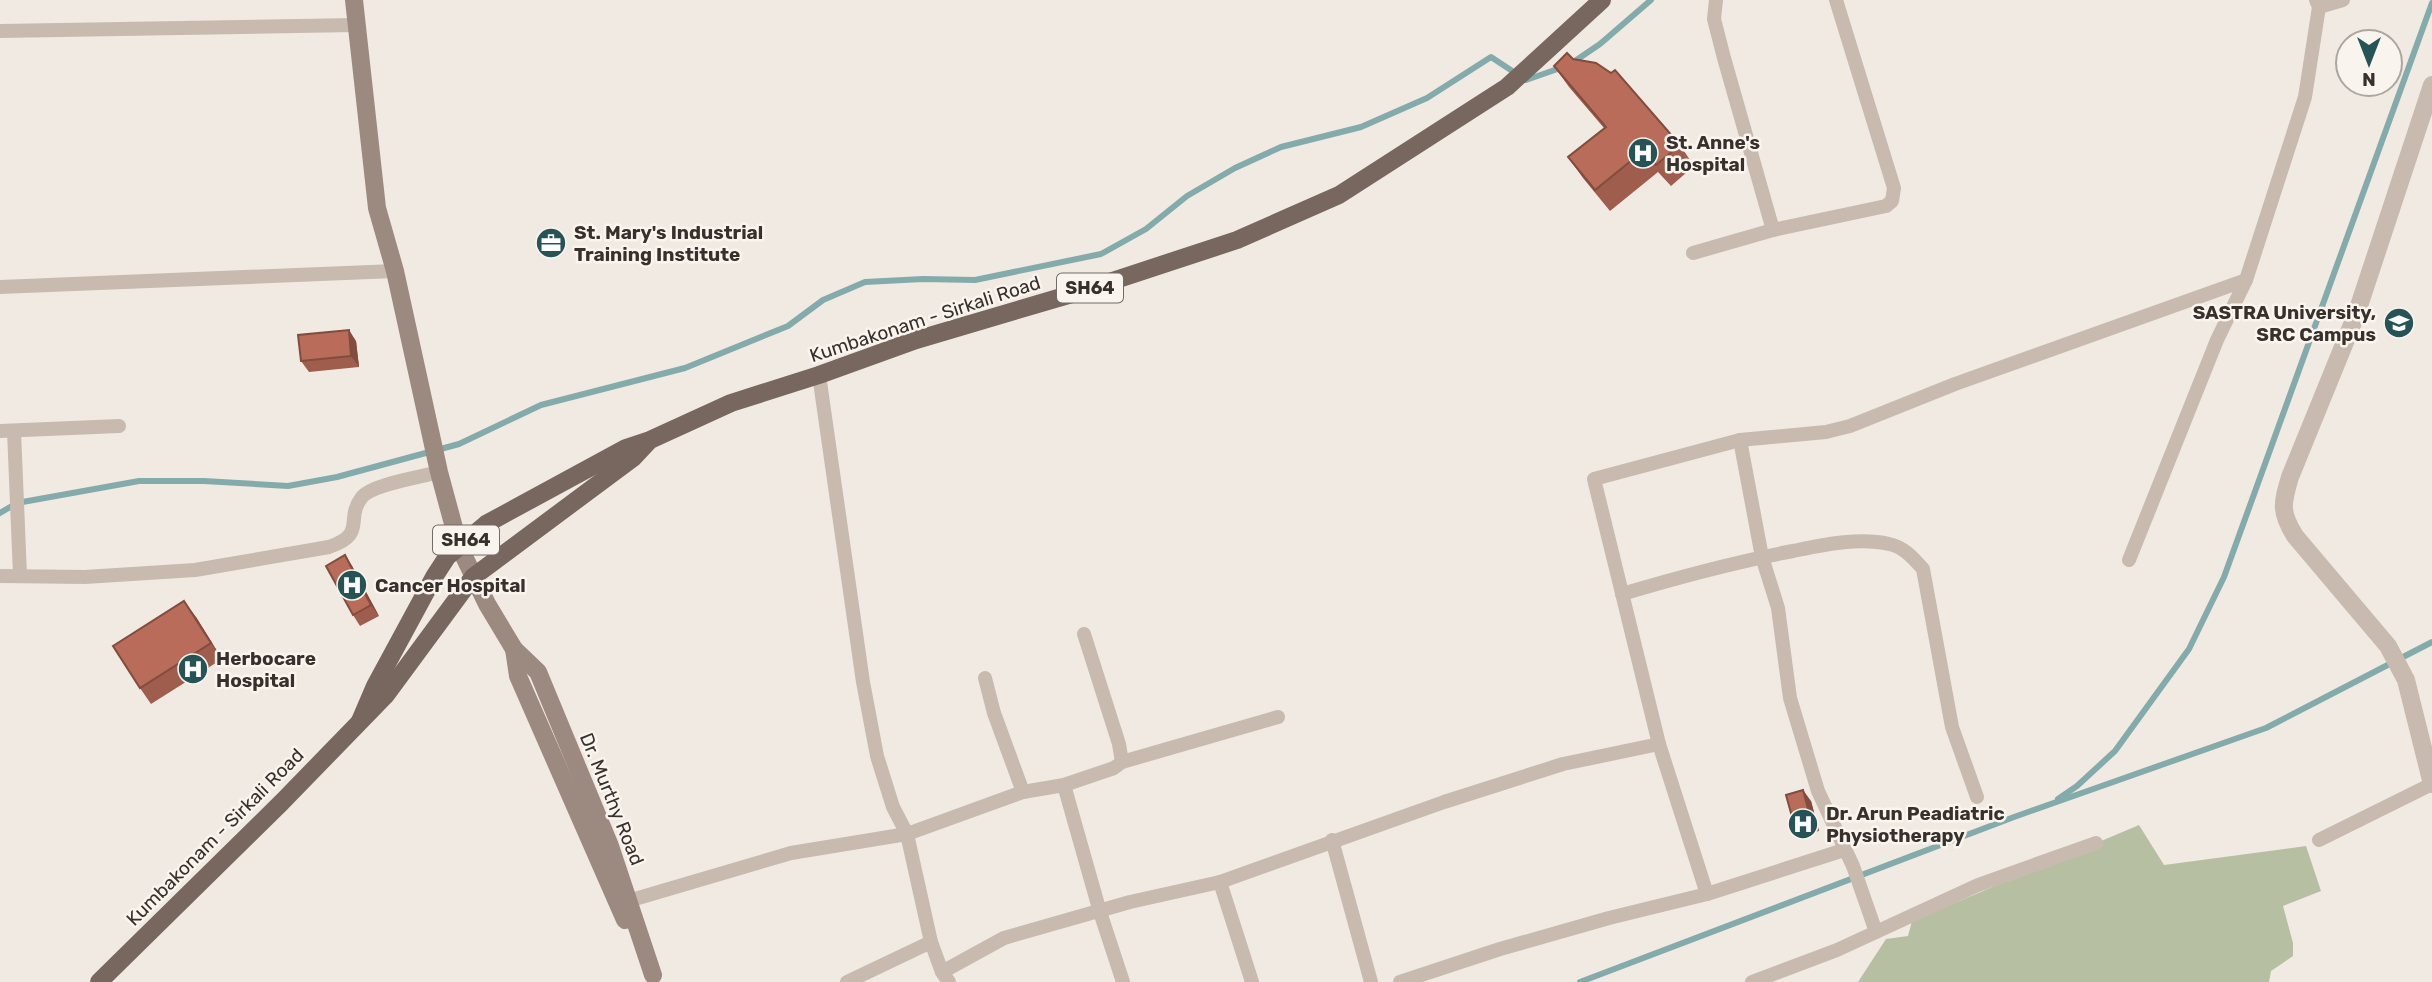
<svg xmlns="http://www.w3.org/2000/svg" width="2432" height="982" font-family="Rubik,sans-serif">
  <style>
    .green { fill: #b7bfa3 }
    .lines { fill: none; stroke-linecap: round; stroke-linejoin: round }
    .stream { stroke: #84abab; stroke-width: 6 }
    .minor { stroke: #c8baaf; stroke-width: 14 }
    .tertiary { stroke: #c8baaf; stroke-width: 18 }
    .secondary { stroke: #9c8980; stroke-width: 18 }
    .primary { stroke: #78675f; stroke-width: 18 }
    .wall { fill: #9f5d4d }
    .shaded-wall { fill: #824c3e }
    .building { fill: #b96c59; stroke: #824c3e; stroke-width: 2 }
    .labels { text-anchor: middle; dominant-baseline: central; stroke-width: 5; stroke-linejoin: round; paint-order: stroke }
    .shield { fill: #f9f4ee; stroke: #726b66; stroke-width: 2 }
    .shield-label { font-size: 18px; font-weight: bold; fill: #38302c }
    .poi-label { font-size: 19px; font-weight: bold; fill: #38302c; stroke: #f9f4ee; text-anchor: start }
    .street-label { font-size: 19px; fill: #38302c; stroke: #f9f4ee }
  </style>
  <rect width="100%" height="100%" fill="#f1eae2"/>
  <!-- green -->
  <path class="green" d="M2139,825L2164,865L2306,846L2321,891L2283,906L2293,943V956L2271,971L2269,982H1858L1886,939L1908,936L1912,921Z"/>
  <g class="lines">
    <!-- stream -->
    <g class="stream">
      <path d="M0,513L17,503L139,481H204L288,486L337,477L459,444L541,405L685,368L788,326L823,300L865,282L923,279L975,280L1101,254L1146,229L1187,196L1235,168L1281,147L1361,127L1427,98L1491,57L1526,80L1569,65L1600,44L1651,0"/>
      <path d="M2058,799L2077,786L2115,751L2189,649L2224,577L2432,3"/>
      <path d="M1580,982L2014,817L2266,728L2432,642"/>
    </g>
    <!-- minor -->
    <g class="minor">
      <path d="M1716,0L1714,19L1724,58L1773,230"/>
      <path d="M2319,7L2343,0"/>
      <path d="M0,31L356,25"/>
      <path d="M1693,253L1773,230L1886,206L1892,201L1894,188L1836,0"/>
      <path d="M0,287L395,271"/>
      <path d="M819,375L863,682L877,756L893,807L907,834L931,942L942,972L949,982"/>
      <path d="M0,431L119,426"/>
      <path d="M14,431L20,575"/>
      <path d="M1740,440L1762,557L1778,608L1790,698L1818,791L1853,866L1876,932"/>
      <path d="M2129,560L2217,340L2246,280L2305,97L2319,7L2316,0"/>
      <path d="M0,576L85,577L195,570L329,547C368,533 344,520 362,497C372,484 422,477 439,472"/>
      <path d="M1622,594C1679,577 1735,562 1793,551C1823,545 1859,537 1889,544C1904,547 1913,558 1923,569L1952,727L1977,797"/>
      <path d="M985,678L994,713L1023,792"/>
      <path d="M1122,762L1278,717"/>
      <path d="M1064,785L1100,912L1123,982"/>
      <path d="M1332,840L1371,982"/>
      <path d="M2319,840L2432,784"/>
      <path d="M1220,882L1252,982"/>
      <path d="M1707,894L1659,744L1594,479L1740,440L1826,432L1850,426L1955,384L2246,280"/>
      <path d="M628,901L791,853L907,834L1023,792L1064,785L1114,768L1122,762L1119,744L1084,634"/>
      <path d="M942,972L1004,938L1130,902L1220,882L1444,802L1563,764L1659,744"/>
      <path d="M847,982L931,942"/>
      <path d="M1400,982L1500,949L1609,918L1707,894L1844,850"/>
      <path d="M1752,982L1837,950L1978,885L2096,843"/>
    </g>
    <!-- tertiary -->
    <path class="tertiary" d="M2432,85L2356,315L2290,477C2282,504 2280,512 2295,536L2388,646L2406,680L2432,784"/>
    <!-- secondary -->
    <g class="secondary">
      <path d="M354,0L377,208L395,271L439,472L459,546L487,604L514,649L538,672L610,846L653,975"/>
      <path d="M514,649L518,676L625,920"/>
    </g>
    <!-- primary -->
    <g class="primary">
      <path d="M360,721L375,686L434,577L447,557L486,524L626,448L650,440L731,403L819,375L916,340L1082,291L1237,240L1339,195L1507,87L1602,0"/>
      <path d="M99,982L282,802L386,695L473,577L633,458L648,442"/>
    </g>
  </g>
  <!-- wall -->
  <g class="wall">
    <path d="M1573,59L1680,145L1694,166L1671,186L1658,172L1610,211L1583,178L1568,157L1604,128L1569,87L1554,66Z"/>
    <path d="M356,341L359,367L309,372L301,361Z"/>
    <path d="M345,555L352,566L379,616L360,626L353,615Z"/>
    <path d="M196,617L222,659L151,704L140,688Z"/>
    <path d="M1811,801L1819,831L1801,835L1794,824Z"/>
  </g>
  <!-- shaded-wall -->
  <g class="shaded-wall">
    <path d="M349,330L356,341L359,367L351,356Z"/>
    <path d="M345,555L352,566L379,616L371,605Z"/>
    <path d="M184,601L196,617L222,659L211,643Z"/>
    <path d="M1803,790L1811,801L1819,831L1811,820Z"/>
  </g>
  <!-- building -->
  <g class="building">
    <path d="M1567,53L1573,59L1596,63L1611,73L1615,70L1680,145L1656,165L1643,151L1595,190L1568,157L1606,127L1554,66Z"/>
    <path d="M349,330L351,356L301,361L298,335Z"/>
    <path d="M345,555L371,605L353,615L326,566Z"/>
    <path d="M184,601L211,643L140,688L113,646Z"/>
    <path d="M1803,790L1811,820L1794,824L1786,795Z"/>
  </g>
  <!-- icons -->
  <defs>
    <g id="hospital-disc" transform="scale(1.575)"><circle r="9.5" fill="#265456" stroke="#f9f4ee"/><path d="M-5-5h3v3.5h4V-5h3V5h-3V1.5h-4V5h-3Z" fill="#fff"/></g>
    <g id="office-disc" transform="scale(1.575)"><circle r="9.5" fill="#265456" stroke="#f9f4ee"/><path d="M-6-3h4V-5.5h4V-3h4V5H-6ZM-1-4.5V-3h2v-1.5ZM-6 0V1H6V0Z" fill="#fff"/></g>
    <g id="university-disc" transform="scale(1.575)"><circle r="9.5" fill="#265456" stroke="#f9f4ee"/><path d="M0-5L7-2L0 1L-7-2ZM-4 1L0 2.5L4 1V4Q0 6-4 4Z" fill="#fff"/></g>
  </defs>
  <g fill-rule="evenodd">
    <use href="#hospital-disc" x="1643" y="153"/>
    <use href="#office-disc" x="551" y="243"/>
    <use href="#university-disc" x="2399" y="323"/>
    <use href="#hospital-disc" x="352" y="585"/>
    <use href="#hospital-disc" x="193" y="669"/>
    <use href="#hospital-disc" x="1803" y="824"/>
  </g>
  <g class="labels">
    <!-- shield labels -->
    <g class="shield">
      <rect x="1057" y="273.5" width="66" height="29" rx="5"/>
      <rect x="433" y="525.5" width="66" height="29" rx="5"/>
    </g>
    <g class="shield-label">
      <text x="1090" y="288">SH64</text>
      <text x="466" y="540">SH64</text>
    </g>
    <!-- poi labels -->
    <g class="poi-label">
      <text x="1666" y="142">St. Anne's<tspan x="1666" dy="22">Hospital</tspan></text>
      <text x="574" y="232">St. Mary's Industrial<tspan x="574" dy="22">Training Institute</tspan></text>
      <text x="2376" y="312" text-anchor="end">SASTRA University,<tspan x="2376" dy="22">SRC Campus</tspan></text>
      <text x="375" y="585">Cancer Hospital</text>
      <text x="216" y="658">Herbocare<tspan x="216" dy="22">Hospital</tspan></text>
      <text x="1826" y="813">Dr. Arun Peadiatric<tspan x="1826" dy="22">Physiotherapy</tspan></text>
    </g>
    <!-- street labels -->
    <g class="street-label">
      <text transform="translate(925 319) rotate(-18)">Kumbakonam - Sirkali Road</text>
      <text transform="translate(612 799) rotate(68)">Dr. Murthy Road</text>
      <text transform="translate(215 837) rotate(-45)">Kumbakonam - Sirkali Road</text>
    </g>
  </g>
  <!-- north arrow -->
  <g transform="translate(2369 63) rotate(180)"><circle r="33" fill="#f9f4ee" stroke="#aca6a0" stroke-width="2"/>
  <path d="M0-5L12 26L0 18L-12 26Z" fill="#265456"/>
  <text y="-10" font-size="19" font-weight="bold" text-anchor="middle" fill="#38302c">N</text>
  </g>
</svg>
